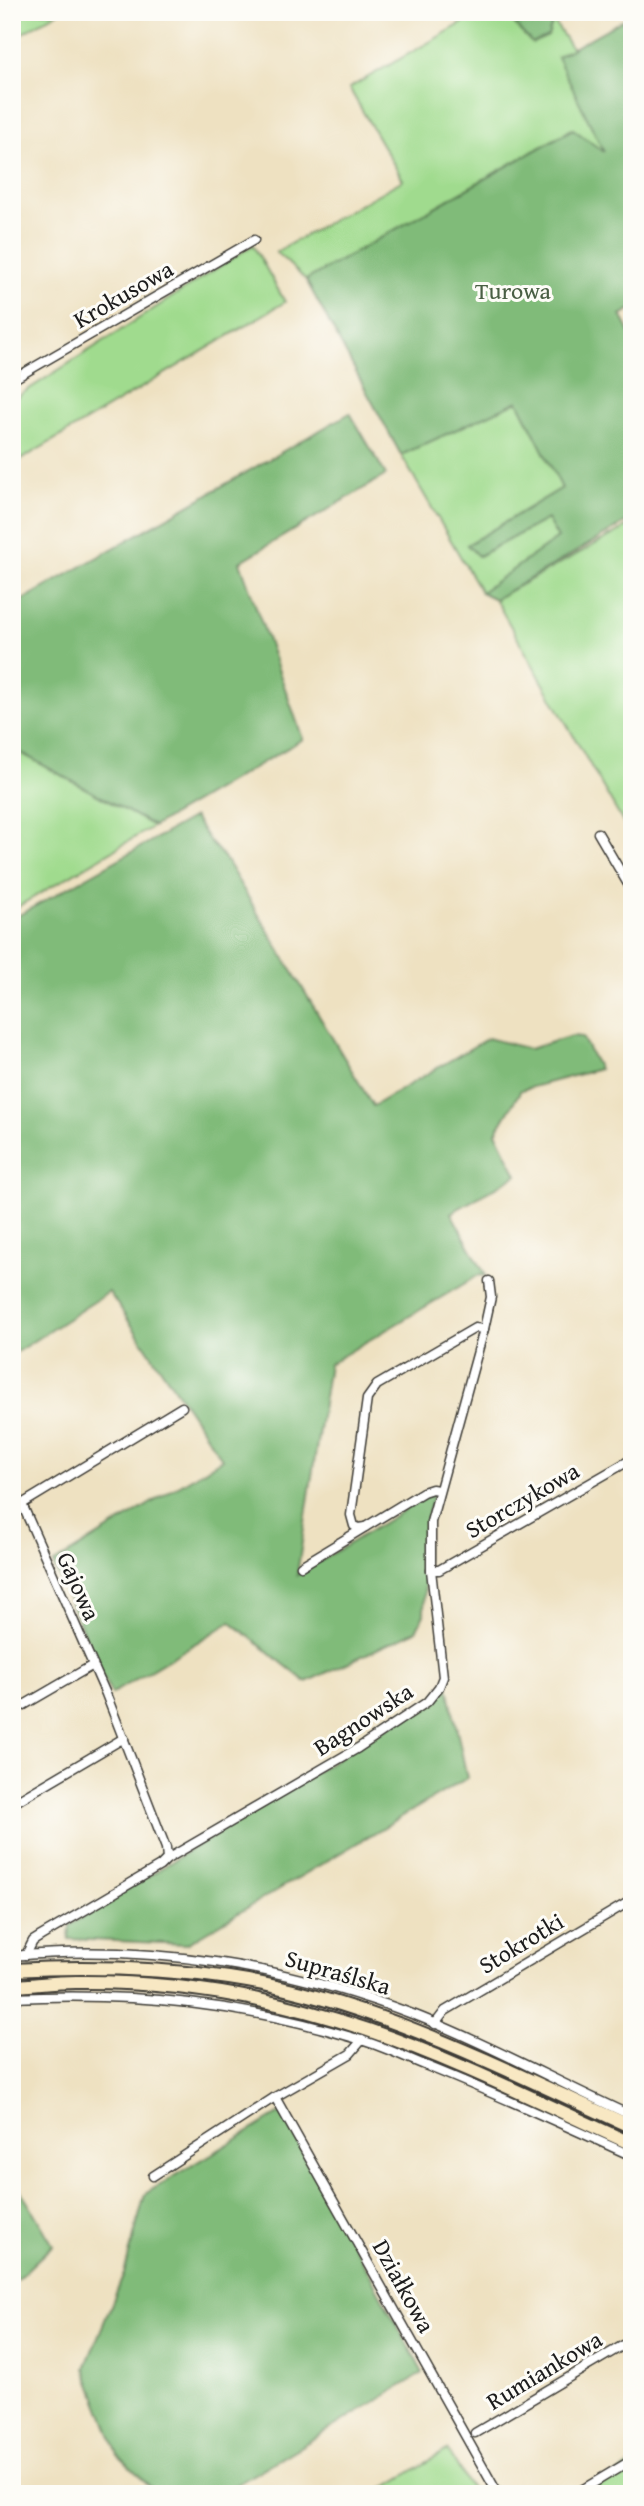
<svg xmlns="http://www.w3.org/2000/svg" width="644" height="2506" font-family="'Gentium Book Plus',serif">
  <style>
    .green { fill: #a0db8e; stroke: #5e7c55; stroke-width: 2 }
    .forest { fill: #80bb79; stroke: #4e6c4a; stroke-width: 2 }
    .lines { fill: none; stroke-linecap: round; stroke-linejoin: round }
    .street-casing { stroke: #3c3a35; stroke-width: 11 }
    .secondary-casing { stroke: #3c3a35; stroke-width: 16 }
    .street { stroke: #fff; stroke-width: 8 }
    .secondary { stroke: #f8e8c3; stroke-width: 12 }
    .labels { text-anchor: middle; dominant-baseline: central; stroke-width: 6; stroke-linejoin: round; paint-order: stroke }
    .park-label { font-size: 24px; fill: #4a5f44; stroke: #fdfcf7 }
    .street-label { font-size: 24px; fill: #1c1c1c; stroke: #fdfcf7 }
  </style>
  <rect width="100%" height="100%" fill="#fdfcf7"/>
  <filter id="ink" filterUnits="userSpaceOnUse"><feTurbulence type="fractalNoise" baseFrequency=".0143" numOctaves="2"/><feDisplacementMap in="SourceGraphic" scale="14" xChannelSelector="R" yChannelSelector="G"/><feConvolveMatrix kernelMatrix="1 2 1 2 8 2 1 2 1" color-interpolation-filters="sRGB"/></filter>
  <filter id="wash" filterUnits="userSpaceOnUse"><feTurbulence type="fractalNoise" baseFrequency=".00686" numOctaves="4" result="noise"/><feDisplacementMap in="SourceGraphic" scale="28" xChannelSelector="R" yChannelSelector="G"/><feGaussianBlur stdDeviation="1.57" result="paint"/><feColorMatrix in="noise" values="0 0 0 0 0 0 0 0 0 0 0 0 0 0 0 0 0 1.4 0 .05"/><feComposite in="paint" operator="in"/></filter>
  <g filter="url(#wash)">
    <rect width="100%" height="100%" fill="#eee1c1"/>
    <!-- green -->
    <g class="green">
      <path d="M12,12H59L12,39Z"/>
      <path d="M482,12H503L532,43L548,36L553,20L572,49L558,57L605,154L572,129L306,280L276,252L403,180L349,88Z"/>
      <path d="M253,245L285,302L12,465V400Z"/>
      <path d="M518,401L562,488L467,545L479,556L547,519L558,538L481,592L401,455Z"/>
      <path d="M632,524V838L495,599Z"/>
      <path d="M12,748L154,826L12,910Z"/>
      <path d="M447,2450L474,2494H375Z"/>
      <path d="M632,2465V2494H585Z"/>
    </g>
    <!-- forest -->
    <g class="forest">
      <path d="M503,12H549L553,20L548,36L532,43Z"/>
      <path d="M632,15V309L621,315L632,336V519L495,599L481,592L558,538L547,519L478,556L467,545L562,488L518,401L401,455L306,280L573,129L604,152L557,57Z"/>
      <path d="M350,413L386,475L240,562L303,739L154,826L12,748V606Z"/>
      <path d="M194,817L210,842L224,857L373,1106L488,1038L529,1049L572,1036L582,1037L599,1069L521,1090L496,1132L517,1175L451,1213L486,1276L479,1275L329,1364L297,1575L434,1492L426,1522L424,1615L416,1631L306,1682L231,1622L111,1694L53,1564L222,1459L109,1292L12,1355V919Z"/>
      <path d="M448,1687L467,1778L186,1944L69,1939L70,1925L432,1699Z"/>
      <path d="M282,2112L423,2373L221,2494H158L118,2455L85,2368L124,2274L145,2194Z"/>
      <path d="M12,2176L53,2245L12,2284Z"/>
    </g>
  </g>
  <g filter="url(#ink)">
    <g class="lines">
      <!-- street casing -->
      <g class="street-casing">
        <g id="street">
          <path d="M12,380L254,240"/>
          <path d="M598,833L632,891"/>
          <path d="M365,1527L358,1528L354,1526L351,1515L367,1399L377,1385L475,1328L484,1329"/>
          <path d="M301,1566L423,1492L432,1489L438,1490"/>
          <path d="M431,1570H439L632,1459"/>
          <path d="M12,1712L93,1665"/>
          <path d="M12,1804L124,1738"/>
          <path d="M167,1859L166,1848L106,1694L22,1504L182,1407"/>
          <path d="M26,1955L33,1941L41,1936L160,1866L167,1859L358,1748L427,1702L439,1687L443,1677L431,1570V1522L484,1329L491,1297L489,1281"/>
          <path d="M12,1956C148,1943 288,1966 415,2015C489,2044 559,2083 632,2116"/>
          <path d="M12,1998C134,1992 242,2003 358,2039C382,2046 405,2057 427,2066C497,2094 564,2125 632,2156"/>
          <path d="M435,2024L445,2011L632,1900"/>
          <path d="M275,2097L498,2494"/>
          <path d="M153,2176L275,2097L350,2054L362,2040"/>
          <path d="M475,2433L632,2340"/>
          <path d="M575,2494L632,2460"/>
        </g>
      </g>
      <!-- secondary casing -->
      <g class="secondary-casing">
        <g id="secondary">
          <path d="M12,1970C85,1966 157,1968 229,1978C371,1999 503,2069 632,2127"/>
          <path d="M12,1986C33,1985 55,1982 76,1982C174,1981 275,1998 368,2030C459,2061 545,2105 632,2144"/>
        </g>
      </g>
      <!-- street -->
      <use href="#street" class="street"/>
      <!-- secondary -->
      <use href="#secondary" class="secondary"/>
    </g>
  </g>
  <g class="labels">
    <!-- park labels -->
    <g class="park-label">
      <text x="513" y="290">Turowa</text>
    </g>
    <!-- street labels -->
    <g class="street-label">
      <text transform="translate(123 294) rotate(-30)">Krokusowa</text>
      <text transform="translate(522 1500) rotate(-30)">Storczykowa</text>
      <text transform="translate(79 1586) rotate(66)">Gajowa</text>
      <text transform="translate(363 1719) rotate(-33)">Bagnowska</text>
      <text transform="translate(521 1943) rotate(-31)">Stokrotki</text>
      <text transform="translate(338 1972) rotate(16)">Supraślska</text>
      <text transform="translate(404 2286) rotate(61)">Działkowa</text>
      <text transform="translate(544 2370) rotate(-31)">Rumiankowa</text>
    </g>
  </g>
  <!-- margin -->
  <rect width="644" height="2506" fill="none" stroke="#fdfcf7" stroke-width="42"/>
</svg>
